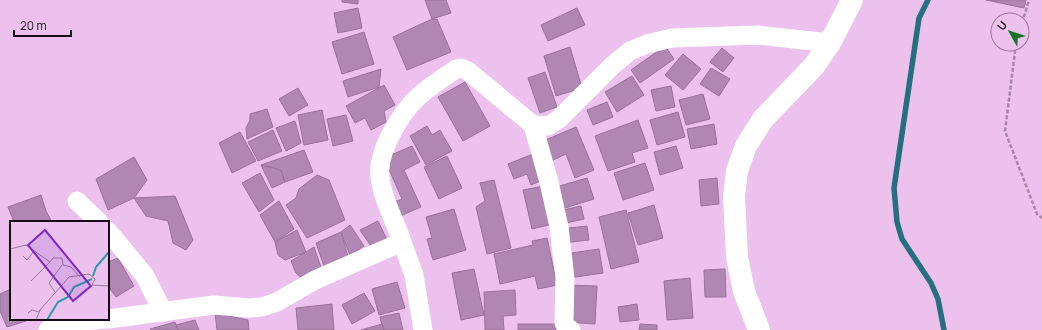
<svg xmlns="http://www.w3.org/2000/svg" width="1042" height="330" font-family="Manrope,sans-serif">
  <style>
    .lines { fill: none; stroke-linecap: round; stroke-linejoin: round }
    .stream { stroke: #25707d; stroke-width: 5.5 }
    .building { fill: #b087b2; stroke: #99719b }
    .path { stroke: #a885a9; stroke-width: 2.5; stroke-dasharray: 4 2; stroke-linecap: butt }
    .street { stroke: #fff; stroke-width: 19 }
    .secondary { stroke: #fff; stroke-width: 22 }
    .inset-river { fill: none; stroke: #2a9ca8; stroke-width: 2 }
    .inset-road { fill: none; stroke: #987799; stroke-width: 1 }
    .view { fill: #7b2cbf; fill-opacity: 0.15; stroke: #7b2cbf; stroke-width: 2 }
    .inset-edge { fill: none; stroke: #180919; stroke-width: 2 }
  </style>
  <rect width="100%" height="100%" fill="#edc1ee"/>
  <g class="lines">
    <!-- stream -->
    <path class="stream" d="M928,0L919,18L894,188L897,222L902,239L931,283L938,299L944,330"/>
  </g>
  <!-- building -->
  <g class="building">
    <path d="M342,0H358V4L342,2Z"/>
    <path d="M425,0H446L451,13L432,19Z"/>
    <path d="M986,0H1026L1024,8Z"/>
    <path d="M358,8L362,28L338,33L334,13Z"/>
    <path d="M577,8L585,25L548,41L541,25Z"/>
    <path d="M432,19H437L451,52L407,70L393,37Z"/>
    <path d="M364,32L374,64L342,74L332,42Z"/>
    <path d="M665,46L674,59L640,83L631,70Z"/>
    <path d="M570,47L582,88L556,96L544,56Z"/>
    <path d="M722,48L734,58L723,72L710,62Z"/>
    <path d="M683,54L701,69L683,90L665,75Z"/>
    <path d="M711,68L730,79L719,96L700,84Z"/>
    <path d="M381,69L379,87L348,97L343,81Z"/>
    <path d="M545,72L557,107L540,113L528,78Z"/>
    <path d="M632,76L644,95L617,112L605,92Z"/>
    <path d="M465,82L490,126L463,141L438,97Z"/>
    <path d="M384,85L395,105L384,111L386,122L371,130L365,118L355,123L346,106Z"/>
    <path d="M671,86L675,107L656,111L651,90Z"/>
    <path d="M298,88L308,105L289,116L279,99Z"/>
    <path d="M703,94L710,119L686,125L679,100Z"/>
    <path d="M607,102L613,117L593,125L587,110Z"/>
    <path d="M267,109L273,127L247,139L246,128L250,120V114Z"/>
    <path d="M322,110L328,140L304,145L298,115Z"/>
    <path d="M678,112L685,137L657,145L650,120Z"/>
    <path d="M346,115L353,141L333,146L327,119Z"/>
    <path d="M638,120L648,148L632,153L635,162L608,171L595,136Z"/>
    <path d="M295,121L301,143L286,151L276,128Z"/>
    <path d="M714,124L717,144L691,149L687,129Z"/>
    <path d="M427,126L432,135L440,130L452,151L426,165L410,136Z"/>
    <path d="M576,127L594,170L575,178L566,154L549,162L541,142Z"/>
    <path d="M273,130L282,151L258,161L248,142Z"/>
    <path d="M240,132L256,161L232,173L219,143Z"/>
    <path d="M412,146L420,162L404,170L421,207L398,217L392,203L402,199L384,158Z"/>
    <path d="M676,146L683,168L660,175L654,152Z"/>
    <path d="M304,150L313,172L285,182L261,165Z"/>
    <path d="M533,154L543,180L531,185L527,174L514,179L508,164Z"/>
    <path d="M447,156L462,188L439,199L424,167Z"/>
    <path d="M134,157L147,180L134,198L108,210L96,179Z"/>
    <path d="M645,163L654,190L623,200L614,173Z"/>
    <path d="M261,165L281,170L285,182L272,188Z"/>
    <path d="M260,173L274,200L259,212L242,183Z"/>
    <path d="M317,175L329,180L345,220L307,238L286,205L296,198L299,189Z"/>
    <path d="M587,178L594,199L562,209L556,187Z"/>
    <path d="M717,178L719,204L701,206L699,180Z"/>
    <path d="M494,180L511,248L487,254L476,207L485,201L480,183Z"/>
    <path d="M544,186L553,224L532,229L523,190Z"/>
    <path d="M41,195L46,211L52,222H14L8,207Z"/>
    <path d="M175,196L193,240L186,250L173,243L168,221L146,216L134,198Z"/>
    <path d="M279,201L294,229L275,242L260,215Z"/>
    <path d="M654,205L663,238L638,245L628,213Z"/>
    <path d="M581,206L584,219L562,224L559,211Z"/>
    <path d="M454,209L466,250L433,260L427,239L432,238L426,217Z"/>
    <path d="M626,210L639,262L611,269L599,217Z"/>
    <path d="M378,221L389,244L373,249L360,230Z"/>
    <path d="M350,225L364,246L353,253L351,258L341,232Z"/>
    <path d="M587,226L589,240L562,243L560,229Z"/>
    <path d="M297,230L306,252L285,260L278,255L275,242Z"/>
    <path d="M341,232L349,260L325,269L316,243Z"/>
    <path d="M547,238L557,285L538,289L535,276L500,284L494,254L533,245L532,241Z"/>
    <path d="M314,247L323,273L304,280L296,273L291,261Z"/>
    <path d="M599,249L603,273L569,278L565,254Z"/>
    <path d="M118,258L134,286L116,297L108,286V262Z"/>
    <path d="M474,269L484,315L461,320L452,273Z"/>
    <path d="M725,269L726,297H705L704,270Z"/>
    <path d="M690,278L693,318L667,320L664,281Z"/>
    <path d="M397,282L405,308L379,315L372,289Z"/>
    <path d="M567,285L597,286L595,324L566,322Z"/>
    <path d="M11,289V319H32L7,327L0,311V294Z"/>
    <path d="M515,290L516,315L503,316L504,330H485L484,292Z"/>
    <path d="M364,293L375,311L352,324L342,305Z"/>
    <path d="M332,304L334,330H298L296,308Z"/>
    <path d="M637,304L639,320L620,322L618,307Z"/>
    <path d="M215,313L248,320L249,330H217Z"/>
    <path d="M399,313L403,330H383L380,317Z"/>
    <path d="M195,320L199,330H178L176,325Z"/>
    <path d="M175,322L178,330L150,329Z"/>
    <path d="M382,324L384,330H361Z"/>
    <rect x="518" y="324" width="38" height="6"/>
    <path d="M640,324L657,325V330H639Z"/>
  </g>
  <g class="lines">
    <!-- path -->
    <g class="path">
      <path d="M1022,23L1029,0"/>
      <path d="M1016,44L1005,131L1037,214L1042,218"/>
    </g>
    <!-- street -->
    <g class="street">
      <path d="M533,125L549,182L559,227L565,278L564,323L566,327L571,330"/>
      <path d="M77,201L99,222"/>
      <path d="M108,231L145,276L163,312"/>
      <path d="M402,242L414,275L423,330"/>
      <path d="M108,319L214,305L249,308L262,307L277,302L315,280L402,242C395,220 382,199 380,176C377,152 401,112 419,96C430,86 443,78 456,69L461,68L468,71L533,125L548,126L559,119L613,65L630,51L647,44L672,38L758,35L830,43"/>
      <path d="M48,330L68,323L105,319"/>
    </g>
    <!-- secondary -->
    <path class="secondary" d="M759,330L744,291L737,257L734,196L737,171L746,146L763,119L814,66L830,43L852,0"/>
  </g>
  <!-- overview -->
  <g transform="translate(10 221)">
    <rect width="99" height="99" fill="#edc1ee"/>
    <path class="inset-river" d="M83,55L86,46L99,31M37,99L48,81L58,76L64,66L82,58"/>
    <path class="inset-road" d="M0,28L16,24L40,41L43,37H52L53,44L61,46L70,56M13,35L17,39L24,30M21,60L40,41M45,71L39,62L52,44M18,92L22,89L29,91M26,99L30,89L59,56L79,53L85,58L82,64L99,65"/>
    <path class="view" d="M35,9L81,65L63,80L18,24Z"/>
    <rect width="99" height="99" class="inset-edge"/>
  </g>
  <!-- north arrow -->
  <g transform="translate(1010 32) rotate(309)"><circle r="19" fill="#edc1ee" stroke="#987799"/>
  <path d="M0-3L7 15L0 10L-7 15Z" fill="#147424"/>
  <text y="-6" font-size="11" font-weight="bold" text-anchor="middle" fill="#180919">U</text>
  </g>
  <!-- scale -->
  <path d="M14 30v6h57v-6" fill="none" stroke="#180919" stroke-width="2"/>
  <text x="20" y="30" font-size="12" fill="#180919" stroke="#edc1ee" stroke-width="3" paint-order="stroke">20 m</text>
</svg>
